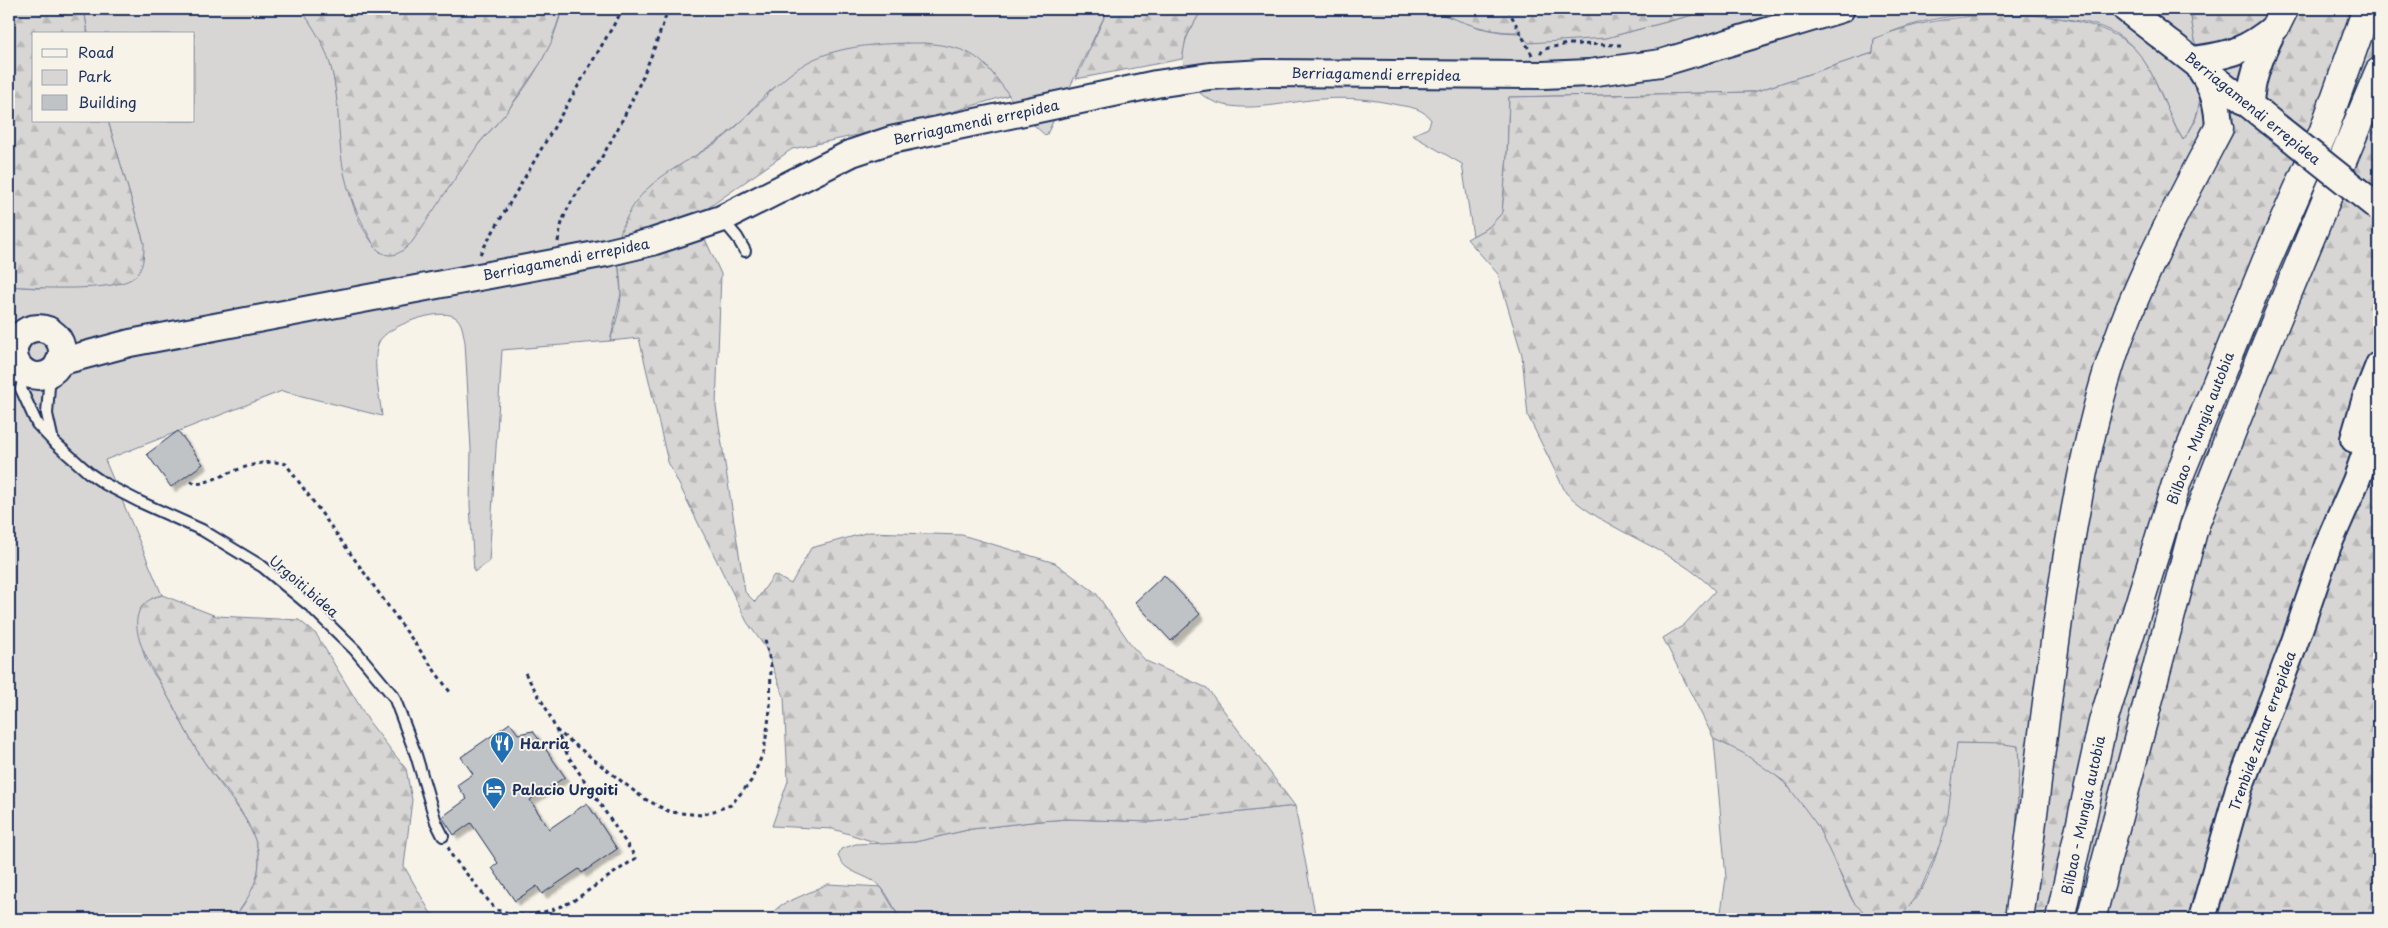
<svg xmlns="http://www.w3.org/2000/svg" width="2388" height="928" font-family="'Playpen Sans',sans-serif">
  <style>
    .green { fill: #d7d6d4; stroke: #798299 }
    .forest { fill: url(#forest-firs); stroke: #798299 }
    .building { fill: #c0c3c5; stroke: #1b2f5e; filter: url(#shadow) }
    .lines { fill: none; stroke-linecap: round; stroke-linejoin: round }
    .lane-casing { stroke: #1b2f5e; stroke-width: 14 }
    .secondary-casing { stroke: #1b2f5e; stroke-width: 30 }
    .highway-casing { stroke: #1b2f5e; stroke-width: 31 }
    .path { stroke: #1b2f5e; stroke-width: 3; stroke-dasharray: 4 4; stroke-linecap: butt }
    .lane { stroke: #f7f3e8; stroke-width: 10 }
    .secondary { stroke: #f7f3e8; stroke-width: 26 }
    .highway { stroke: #f7f3e8; stroke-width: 28 }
    .secondary-bridge-casing { stroke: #1b2f5e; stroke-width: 30; stroke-linecap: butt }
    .secondary-bridge { stroke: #f7f3e8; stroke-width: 26 }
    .labels { text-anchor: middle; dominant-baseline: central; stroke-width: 4; stroke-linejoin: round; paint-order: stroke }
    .street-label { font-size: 14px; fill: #1b2f5e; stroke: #f7f3e8 }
    .poi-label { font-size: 14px; font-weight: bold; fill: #1b2f5e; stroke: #f7f3e8; text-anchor: start }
  </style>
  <defs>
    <pattern id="forest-firs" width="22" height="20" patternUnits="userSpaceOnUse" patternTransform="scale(1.25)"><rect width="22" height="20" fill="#d7d6d4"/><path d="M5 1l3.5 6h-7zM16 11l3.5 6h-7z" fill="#b8b8b8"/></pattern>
    <filter id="shadow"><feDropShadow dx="4.5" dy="4.5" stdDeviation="1" flood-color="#0004"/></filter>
  </defs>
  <rect width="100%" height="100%" fill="#f7f3e8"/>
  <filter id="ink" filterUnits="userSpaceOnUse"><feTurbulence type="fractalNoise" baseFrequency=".02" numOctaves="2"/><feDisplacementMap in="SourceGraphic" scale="10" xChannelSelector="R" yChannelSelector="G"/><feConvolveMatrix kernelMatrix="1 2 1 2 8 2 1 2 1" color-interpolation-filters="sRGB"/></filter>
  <g filter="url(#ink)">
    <!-- green -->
    <g class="green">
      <path d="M84,9H301C312,25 323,41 329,59C348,123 331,199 381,253C407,223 434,194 460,164C502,119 547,71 562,9H1108L1046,136L1024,116L986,65L907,43L847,49L816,59L793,72L764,96L742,121L723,137L649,187L618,258L621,294L610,341L502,350L489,562L474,572L470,505L471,449L465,342C463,334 463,322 455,317C440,307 386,326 379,342C371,360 380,397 382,416L282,391L105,460L162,595L152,598C150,608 141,641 143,650C145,665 159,680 166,693C180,718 191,743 207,766C246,821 287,855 233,919H9V286L37,288L121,283L144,243L108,121H194V34H88Z"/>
      <path d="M1202,9H1428L1480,28L1501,32L1606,38L1715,9H2190C2195,52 2214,102 2183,140C2165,111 2157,72 2133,47C2103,17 2058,18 2019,16C2004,15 1988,13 1973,14C1940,16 1905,25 1874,39L1873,53L1754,92L1509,97L1507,157L1502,213L1489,227L1473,236L1462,164L1412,135L1428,128L1431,120C1423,108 1410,107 1398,105C1372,99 1348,97 1322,99C1282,101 1216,124 1191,82C1174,52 1187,36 1202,9Z"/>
      <path d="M1714,739C1768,758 1807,799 1830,850C1838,868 1844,886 1854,903L1894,917C1941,895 1951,789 1956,743H2003L2018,746L2019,765L2013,919H1720L1726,878Z"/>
      <path d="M1295,806L1316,919H900C894,908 888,894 879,885C866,874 844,873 838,856L841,849L856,844L915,842L972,829L1040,821L1068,819L1151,822Z"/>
    </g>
    <!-- forest -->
    <g class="forest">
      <path d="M9,9H84L88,34H34V121H108L144,243C144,256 144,270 133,278C114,292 33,288 9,286Z"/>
      <path d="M301,9H562L551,43L540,64L506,113L480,142L412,242C400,255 388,261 375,247C360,220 346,192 342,161C337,127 340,89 327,55C321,39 311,24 301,9Z"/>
      <path d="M1108,9H1202L1186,38L1182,59L1076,79Z"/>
      <path d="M1428,9H1715L1606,38L1529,43L1518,32C1485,33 1458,20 1428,9Z"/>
      <path d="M2190,9H2379V919H2013L2019,765L2018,746L2003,744L1957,743L1948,814L1942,839L1922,886L1909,906L1901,914L1885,918L1867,915L1854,903L1817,825L1785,782L1743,753L1714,739L1663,638L1684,625L1715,591C1673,547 1609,534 1566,493L1528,416L1522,355L1498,274L1467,239L1489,227L1502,213L1507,157L1509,97L1754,92L1873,53L1874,39C1938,10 2078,0 2133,47C2157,71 2164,111 2183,140C2215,103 2195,52 2190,9Z"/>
      <path d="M925,43C974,48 981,57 1009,95L914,123L792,149L695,217L721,274L716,406L745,592L755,602L774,575L791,584L811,548L869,532L962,535L1055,563L1096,593L1132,646L1146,661L1207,688L1295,806L1151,822L1068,819L1040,821L972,829L915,842L881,844L833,829L772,826L788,781L784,697L765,647L747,622L668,462L639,338L610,341C615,325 621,309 621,293C621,270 613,248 623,226C629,211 637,199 648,188C669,168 699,156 723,138C755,113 776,77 814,59C848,44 889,43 925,43Z"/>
      <path d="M162,595L216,616L299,620L316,634L370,723L406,769L412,800L404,866L430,912L439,919H233C248,900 263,876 258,850C254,833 245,817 235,802C227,789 216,779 207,766C191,743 180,718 166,693C152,667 110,608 162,595Z"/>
      <path d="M828,884L881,887L900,919H765L781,905Z"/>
    </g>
    <!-- building -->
    <g class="building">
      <path d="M178,431L203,464L171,487L147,454Z"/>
      <path d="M1164,575L1200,614L1171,641L1135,602Z"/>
      <path d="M510,723L518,734L533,731L565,777L530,800L549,829L587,803L617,849L582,873L579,869L542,894L537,886L515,901L492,868L498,863L471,823L454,835L442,817L467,799L457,785L473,774L461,757Z"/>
    </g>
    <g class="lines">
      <!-- lane casing -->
      <g class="lane-casing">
        <g id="lane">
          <path d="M722,219L737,237L745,251"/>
          <path d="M25,372L21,389L37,424L53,441L47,414L50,372"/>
          <path d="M53,441L89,473L105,484L140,502L202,530L263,567L311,607L355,650L394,697L416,755L436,822L443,836"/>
        </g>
      </g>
      <!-- secondary casing -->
      <g class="secondary-casing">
        <g id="secondary">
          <path d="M2126,9L2257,111"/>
          <path d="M2193,60C2230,55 2246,51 2275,27"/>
          <path d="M2201,70C2214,89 2218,105 2219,128"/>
          <path d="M2250,104C2251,78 2261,53 2273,30"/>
          <circle cx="38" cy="352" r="24"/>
          <path d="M59,362L130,343L606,253L652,242L721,219L852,153L891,140L1156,84L1210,76L1265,73L1543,75L1589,73L1661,63L1841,9"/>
          <path d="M2354,439L2366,398L2379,365"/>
          <path d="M2202,919L2239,788L2293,647L2328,545L2356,481L2379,415"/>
        </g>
      </g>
      <!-- highway casing -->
      <g class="highway-casing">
        <g id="highway">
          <path d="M2275,27L2284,9"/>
          <path d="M2019,919C2037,794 2049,667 2070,542C2083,465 2099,386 2128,314C2154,250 2187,189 2219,128"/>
          <path d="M2060,919L2103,722L2177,481L2266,262L2323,133L2367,9"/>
          <path d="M2091,919L2194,527L2261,357L2379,72"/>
        </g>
      </g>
      <!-- path -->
      <g class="path">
        <path d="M1508,9L1532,55"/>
        <path d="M1737,15L1756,9"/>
        <path d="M1540,54L1544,49L1567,44L1623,45"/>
        <path d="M558,242C563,201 584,189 603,155C630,109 652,59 668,9"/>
        <path d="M480,254L623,9"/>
        <path d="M191,481L195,484L203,483C227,475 261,456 286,464L450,692"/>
        <path d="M556,730L643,798L670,812L702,815L731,805L751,781L764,751L770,710L771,666L765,639"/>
        <path d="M448,847L452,856L496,910L526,916L552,910L573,901L636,858L568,756L547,710L525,673"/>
      </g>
      <!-- lane -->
      <use href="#lane" class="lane"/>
      <!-- secondary -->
      <use href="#secondary" class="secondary"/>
      <!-- highway -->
      <use href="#highway" class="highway"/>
      <!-- secondary-bridge casing -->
      <g class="secondary-bridge-casing">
        <path id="secondary-bridge" d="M2257,111L2379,208"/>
      </g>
      <!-- secondary-bridge -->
      <use href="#secondary-bridge" class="secondary-bridge"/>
    </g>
  </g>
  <!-- icons -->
  <defs>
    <g id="restaurant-pin" transform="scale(1.25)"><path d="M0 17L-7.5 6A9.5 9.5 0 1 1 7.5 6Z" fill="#1f6fb2" stroke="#f7f3e8"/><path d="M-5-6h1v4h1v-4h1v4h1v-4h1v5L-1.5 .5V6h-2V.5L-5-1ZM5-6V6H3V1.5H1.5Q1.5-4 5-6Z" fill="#fff"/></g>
    <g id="hotel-pin" transform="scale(1.25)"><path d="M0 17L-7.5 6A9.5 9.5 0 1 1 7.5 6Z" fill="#1f6fb2" stroke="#f7f3e8"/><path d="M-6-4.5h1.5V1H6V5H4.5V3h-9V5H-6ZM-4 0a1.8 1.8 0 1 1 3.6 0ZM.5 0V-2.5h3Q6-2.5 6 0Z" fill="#fff"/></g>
  </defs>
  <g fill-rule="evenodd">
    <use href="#restaurant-pin" x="502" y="743"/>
    <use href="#hotel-pin" x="494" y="789"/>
  </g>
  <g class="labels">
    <!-- street labels -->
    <g class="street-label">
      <text transform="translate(1376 74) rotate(1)">Berriagamendi errepidea</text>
      <text transform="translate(2253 108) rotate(39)">Berriagamendi errepidea</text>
      <text transform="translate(976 122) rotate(-12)">Berriagamendi errepidea</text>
      <text transform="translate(566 259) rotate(-11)">Berriagamendi errepidea</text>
      <text transform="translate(2200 428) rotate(-69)">Bilbao - Mungia autobia</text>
      <text transform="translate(304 586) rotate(41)">Urgoiti bidea</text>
      <text transform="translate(2262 731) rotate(-70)">Trenbide zahar errepidea</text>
      <text transform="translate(2083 815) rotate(-78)">Bilbao - Mungia autobia</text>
    </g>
    <!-- poi labels -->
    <g class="poi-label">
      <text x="520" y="743">Harria</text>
      <text x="512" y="789">Palacio Urgoiti</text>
    </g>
  </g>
  <!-- margin -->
  <rect width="2388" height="928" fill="none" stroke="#f7f3e8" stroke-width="30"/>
  <rect x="15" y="15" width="2358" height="898" fill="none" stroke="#1b2f5e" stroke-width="2" filter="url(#ink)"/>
  <!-- legend -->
  <rect x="32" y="32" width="162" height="90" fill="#f7f3e8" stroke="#9fa5b1"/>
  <rect x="42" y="49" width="25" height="8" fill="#f7f3e8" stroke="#9fa5b1"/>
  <text x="78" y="58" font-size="15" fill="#1b2f5e">Road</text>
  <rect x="42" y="70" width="25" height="15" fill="#d7d6d4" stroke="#9fa5b1"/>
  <text x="78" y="82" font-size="15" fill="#1b2f5e">Park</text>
  <rect x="42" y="95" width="25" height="15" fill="#c0c3c5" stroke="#9fa5b1"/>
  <text x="78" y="108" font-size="15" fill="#1b2f5e">Building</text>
</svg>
